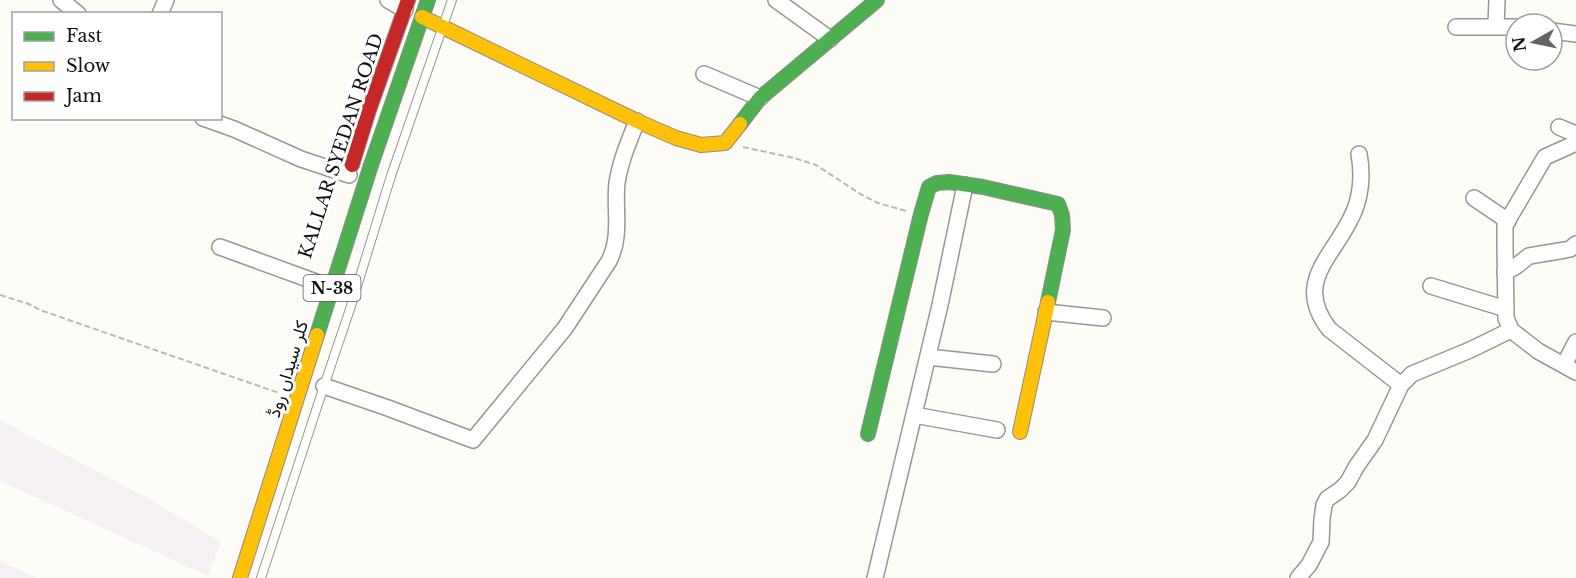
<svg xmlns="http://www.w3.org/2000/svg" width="1576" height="578" font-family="'Libre Baskerville',Vazirmatn,serif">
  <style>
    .industrial { fill: #f5f0f3 }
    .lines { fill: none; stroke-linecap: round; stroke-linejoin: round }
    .lane-casing { stroke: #979795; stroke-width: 10 }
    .street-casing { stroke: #979795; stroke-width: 18 }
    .fast-casing { stroke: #8e8d8b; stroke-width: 16 }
    .slow-casing { stroke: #8e8d8b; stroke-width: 16 }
    .jam-casing { stroke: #8e8d8b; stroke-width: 16 }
    .path { stroke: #b9b9b8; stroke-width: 2; stroke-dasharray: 6 3; stroke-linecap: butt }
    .lane { stroke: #fffffe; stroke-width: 8 }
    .street { stroke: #fffffe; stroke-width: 15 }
    .fast { stroke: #4caf50; stroke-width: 14 }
    .slow { stroke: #ffc107; stroke-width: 14 }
    .jam { stroke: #c62828; stroke-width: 14 }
    .labels { text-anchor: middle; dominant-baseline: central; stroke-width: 6; stroke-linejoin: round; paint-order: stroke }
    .shield { fill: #fff; stroke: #585858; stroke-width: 1.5 }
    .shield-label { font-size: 16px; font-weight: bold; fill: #111 }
    .street-label { font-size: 18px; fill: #111; stroke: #fff }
  </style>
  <rect width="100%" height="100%" fill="#fdfcf7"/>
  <!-- industrial -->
  <g class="industrial">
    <path d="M0,420L151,500L221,542L208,576L0,481Z"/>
    <path d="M0,561L37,578H0Z"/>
  </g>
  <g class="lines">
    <!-- lane casing -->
    <g class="lane-casing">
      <path id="lane" d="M261,578L324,386L350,309L391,176L452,0"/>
    </g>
    <!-- street casing -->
    <g class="street-casing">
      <g id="street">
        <path d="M61,0L78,14"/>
        <path d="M388,0L405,10"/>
        <path d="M776,0L830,39"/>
        <path d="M160,14L166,0"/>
        <path d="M1496,26L1497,0"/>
        <path d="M1456,27H1516"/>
        <path d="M1552,31L1576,34"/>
        <path d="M704,74L760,98"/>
        <path d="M203,118L234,129L301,159L349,175"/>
        <path d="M1559,127L1576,134"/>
        <path d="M1576,143L1545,157L1505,225V246L1506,318L1511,330L1538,351L1576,372"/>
        <path d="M1359,154C1363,175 1361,199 1351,218C1331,259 1294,283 1329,329L1401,385"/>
        <path d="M1474,198L1508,221"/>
        <path d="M220,247L316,282"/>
        <path d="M1505,272L1515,267L1529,256L1565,250L1570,249L1576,244"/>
        <path d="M1431,286L1506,309"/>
        <path d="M1046,312L1103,318"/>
        <path d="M928,357L993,364"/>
        <path d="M1564,365L1576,342"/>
        <path d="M324,386L388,408L473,440L565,328L609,261C622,235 614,210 617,183C620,162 629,141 637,121"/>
        <path d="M914,415L997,430"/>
        <path d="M875,578L940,305L965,185"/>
        <path d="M1298,578L1309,565L1321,542L1322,519L1324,505L1327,499L1340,490L1348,482L1356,467L1375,440L1401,385L1412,374L1470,350L1511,330"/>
      </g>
    </g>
    <!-- fast casing -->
    <g class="fast-casing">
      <g id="fast">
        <path d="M740,124L760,98L877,0"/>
        <path d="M317,335L371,165L428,0"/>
        <path d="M868,434L921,214L929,187L937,183L949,182L983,187L1058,204L1062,215L1063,230L1048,302"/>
      </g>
    </g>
    <!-- slow casing -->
    <g class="slow-casing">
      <g id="slow">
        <path d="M422,17L637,121L676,138L701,145L725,143L740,124"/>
        <path d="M1020,432L1048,302"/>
        <path d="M240,578L317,335"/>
      </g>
    </g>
    <!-- jam casing -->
    <g class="jam-casing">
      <path id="jam" d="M352,165L369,110L408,0"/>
    </g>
    <!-- path -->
    <g class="path">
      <path d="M743,147L794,158L816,165L862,195L878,203L906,211"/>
      <path d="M0,295L29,304L40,310L279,393"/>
    </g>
    <!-- lane -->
    <use href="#lane" class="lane"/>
    <!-- street -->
    <use href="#street" class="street"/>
    <!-- fast -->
    <use href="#fast" class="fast"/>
    <!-- slow -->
    <use href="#slow" class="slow"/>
    <!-- jam -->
    <use href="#jam" class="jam"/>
  </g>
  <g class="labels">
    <!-- shield labels -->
    <rect class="shield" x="303.5" y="275" width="57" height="26" rx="4.5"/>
    <g class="shield-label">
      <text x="332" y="288">N-38</text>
    </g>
    <!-- street labels -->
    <g class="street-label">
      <text transform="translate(341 146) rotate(-72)">KALLAR SYEDAN ROAD</text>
      <text transform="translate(288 369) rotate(-73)">کلر سیداں روڈ</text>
    </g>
  </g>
  <!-- legend -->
  <rect x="12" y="12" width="210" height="108" fill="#ffffff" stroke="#a0a0a0" stroke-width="1.5"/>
  <rect x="24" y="32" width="30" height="9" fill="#4caf50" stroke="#a0a0a0" stroke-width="1.5"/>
  <text x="66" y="42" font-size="18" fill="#111111">Fast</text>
  <rect x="24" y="62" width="30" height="9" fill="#ffc107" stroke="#a0a0a0" stroke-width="1.5"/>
  <text x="66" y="72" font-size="18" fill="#111111">Slow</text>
  <rect x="24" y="92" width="30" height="9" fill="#c62828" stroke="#a0a0a0" stroke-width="1.5"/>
  <text x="66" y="102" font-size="18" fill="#111111">Jam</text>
  <!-- north arrow -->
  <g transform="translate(1534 42) rotate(261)"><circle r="28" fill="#ffffff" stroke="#a0a0a0" stroke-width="1.5"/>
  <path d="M0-4.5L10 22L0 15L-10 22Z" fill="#646362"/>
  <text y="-9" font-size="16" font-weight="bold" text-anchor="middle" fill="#111111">N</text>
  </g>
</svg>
